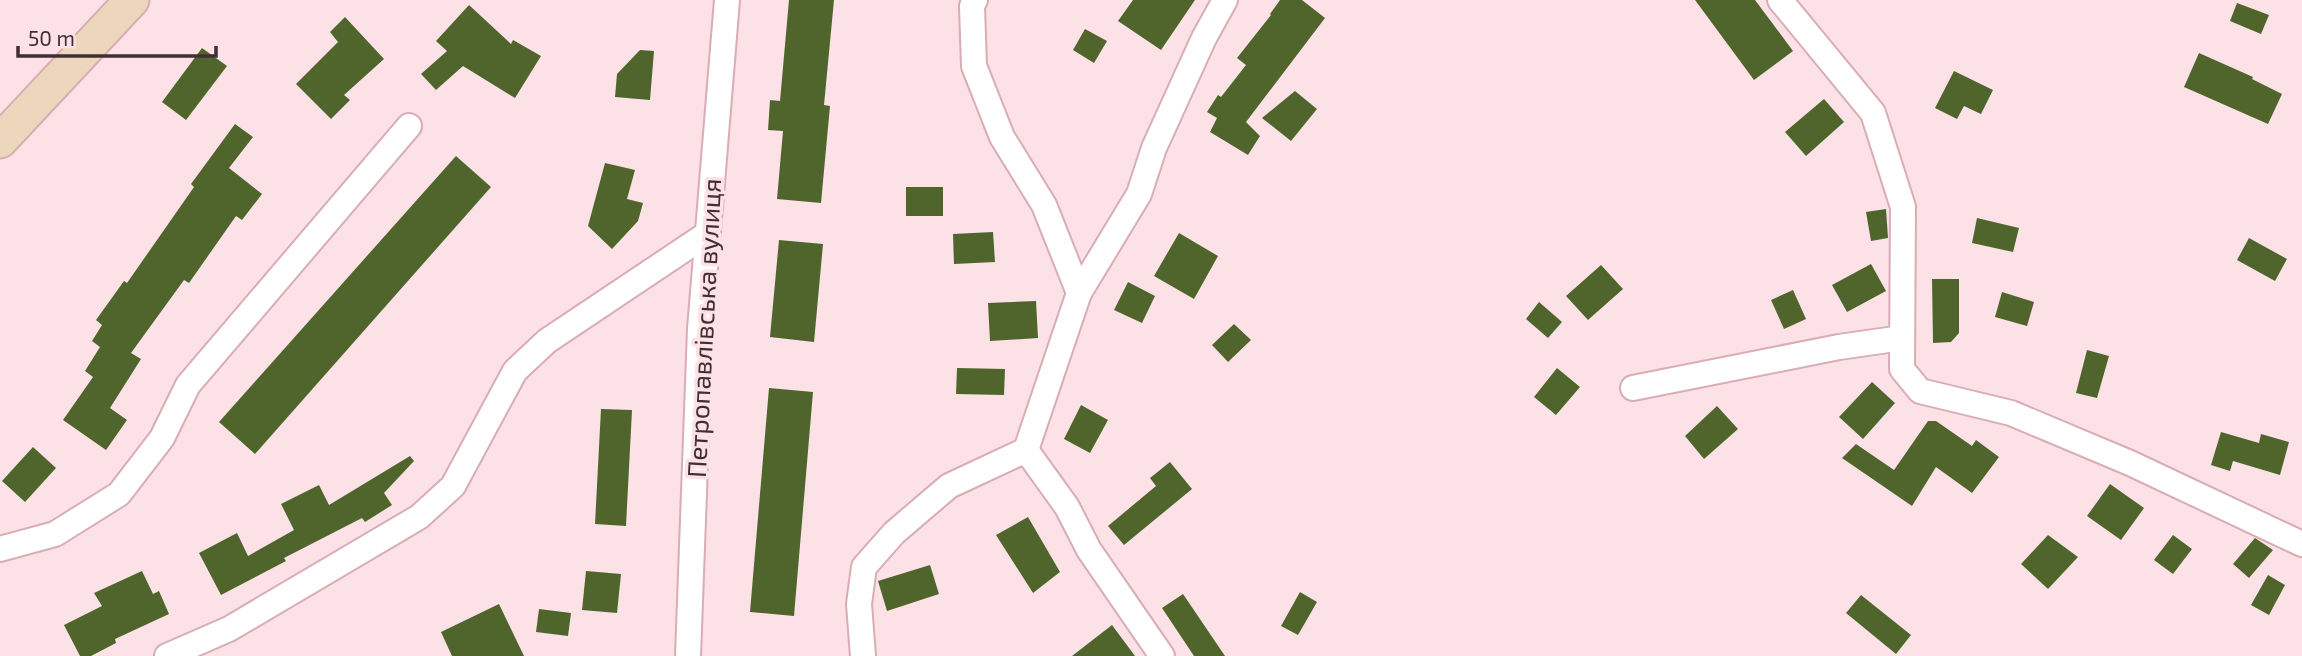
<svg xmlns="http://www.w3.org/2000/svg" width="2302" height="656" font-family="'Exo 2',sans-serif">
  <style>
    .building { fill: #4f652c }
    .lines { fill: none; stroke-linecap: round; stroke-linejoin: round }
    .street-casing { stroke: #d8adb5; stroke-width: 28 }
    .secondary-casing { stroke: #d8adb5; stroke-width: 37 }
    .street { stroke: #fff; stroke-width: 24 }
    .secondary { stroke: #ecd7bc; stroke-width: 33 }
    .labels { text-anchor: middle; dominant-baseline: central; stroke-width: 7; stroke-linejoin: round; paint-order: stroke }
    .street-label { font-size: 26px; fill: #402f32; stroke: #fce1e6 }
  </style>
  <rect width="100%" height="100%" fill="#fce1e6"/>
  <!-- building -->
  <g class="building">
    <path d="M789,0H834L824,105L830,106L821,203L777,199L783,131L768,130L770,100L780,101Z"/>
    <path d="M1133,0H1195L1161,50L1118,21Z"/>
    <path d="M1280,0H1302L1325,18L1246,122L1260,136L1248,155L1210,132L1217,118L1207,112L1218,95L1221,97L1246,65L1237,58L1271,15L1270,14Z"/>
    <path d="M1695,0H1755L1793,51L1754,80Z"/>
    <path d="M2237,3L2269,15L2261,34L2230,21Z"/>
    <path d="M469,5L511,44L513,40L541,56L515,98L463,66L436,90L421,74L447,51L436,41Z"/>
    <path d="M345,17L384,59L344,95L350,100L331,119L296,84L338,42L330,32Z"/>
    <path d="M1085,29L1107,41L1094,63L1073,50Z"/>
    <path d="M202,48L227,66L186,120L162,102Z"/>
    <path d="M640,50L654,51L650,100L615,97L617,74Z"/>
    <path d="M2199,53L2253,77L2252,79L2282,94L2268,124L2184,87Z"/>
    <path d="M1954,71L1993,90L1981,114L1964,106L1957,119L1935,108Z"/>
    <path d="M1295,91L1317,109L1291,141L1262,118Z"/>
    <path d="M1824,99L1844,122L1806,156L1785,132Z"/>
    <path d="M235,124L253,137L229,168L262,194L242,220L236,216L189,283L184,280L131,353L141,359L110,408L127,420L106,450L63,420L93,377L85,371L100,347L92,341L102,325L96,320L124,281L127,283L194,187L191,184Z"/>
    <path d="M456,156L491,187L255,454L219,422Z"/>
    <path d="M605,163L635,170L627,199L643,203L638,221L612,249L588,226Z"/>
    <rect x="906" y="187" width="37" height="29"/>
    <path d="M1886,209L1888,238L1871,241L1866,212Z"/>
    <path d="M1977,218L2019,228L2013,252L1972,243Z"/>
    <path d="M993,232L995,262L954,264L953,234Z"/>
    <path d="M1179,233L1218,256L1194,299L1154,276Z"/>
    <path d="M2249,238L2287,259L2275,281L2237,260Z"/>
    <path d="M779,240L823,244L814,342L770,337Z"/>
    <path d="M1871,264L1886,291L1847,312L1832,285Z"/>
    <path d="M1601,265L1623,289L1588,320L1566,296Z"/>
    <path d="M1932,279H1959V333L1951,342L1933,343Z"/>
    <path d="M1128,282L1155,296L1142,323L1114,310Z"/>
    <path d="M1793,290L1806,319L1784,329L1771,300Z"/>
    <path d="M2002,292L2034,302L2027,326L1995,317Z"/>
    <path d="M1036,301L1038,338L990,341L988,303Z"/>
    <path d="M1539,302L1562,322L1548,338L1526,319Z"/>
    <path d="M1234,324L1251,340L1228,362L1212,345Z"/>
    <path d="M2087,350L2109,356L2097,398L2076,393Z"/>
    <path d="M957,368L1005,369L1004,395L956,394Z"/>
    <path d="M1557,368L1580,387L1556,415L1534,397Z"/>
    <path d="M1872,382L1895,403L1863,439L1839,417Z"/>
    <path d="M769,388L813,392L794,616L750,612Z"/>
    <path d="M1081,405L1108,420L1090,453L1064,439Z"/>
    <path d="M1717,406L1738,429L1704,459L1685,436Z"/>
    <path d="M601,409L632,410L626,526L595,524Z"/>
    <path d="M1928,421H1936L1972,446L1976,440L1999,457L1972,493L1936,467L1912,506L1842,458L1856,444L1894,470Z"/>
    <path d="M2221,432L2259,443L2261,434L2289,442L2280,475L2233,461L2230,471L2211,465Z"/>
    <path d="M33,447L56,468L25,502L2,481Z"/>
    <path d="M410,456L414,461L384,493L392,505L365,522L362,518L284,558L286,561L221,595L199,553L237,533L248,556L294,530L281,504L319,485L329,505Z"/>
    <path d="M1170,462L1192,489L1124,545L1108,526L1156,486L1150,478Z"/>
    <path d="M2110,484L2144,508L2121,540L2087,516Z"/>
    <path d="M1028,517L1060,572L1033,593L996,535Z"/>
    <path d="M2048,535L2078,557L2048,589L2021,564Z"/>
    <path d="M2173,535L2192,549L2173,574L2154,560Z"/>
    <path d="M2255,538L2273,550L2249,578L2233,564Z"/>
    <path d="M930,565L939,594L887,611L878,581Z"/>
    <path d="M142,571L153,594L159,591L169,614L115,639L116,643L91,656H80L64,625L102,606L94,593Z"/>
    <path d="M586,571L621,574L617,613L582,610Z"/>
    <path d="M2268,575L2285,585L2269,615L2251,605Z"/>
    <path d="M1300,592L1317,602L1298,635L1281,626Z"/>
    <path d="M1183,594L1225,656H1194L1162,608Z"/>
    <path d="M1861,595L1911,635L1896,654L1846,613Z"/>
    <path d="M499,604L524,656H452L441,632Z"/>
    <path d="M539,609L571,613L568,636L536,632Z"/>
    <path d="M1112,625L1135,656H1072Z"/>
  </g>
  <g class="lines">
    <!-- street casing -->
    <g class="street-casing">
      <g id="street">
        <path d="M975,0L972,6L974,66L1002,137L1044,205L1079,293"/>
        <path d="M1780,0L1873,113L1903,207L1902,369L1920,391L2011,413L2130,463L2302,544"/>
        <path d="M1633,388L1839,347L1902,338"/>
        <path d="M1026,450L1067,507L1089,550L1162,656"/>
        <path d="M0,549L55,534L119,494L162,438L188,385L409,126"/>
        <path d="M167,656L229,629L419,517L453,486L515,371L547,341L707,234"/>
        <path d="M688,656L700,329L727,0"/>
        <path d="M863,656L859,604L864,567L894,533L949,486L1026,450L1079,293L1139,194L1154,148L1204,38L1225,0"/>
      </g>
    </g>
    <!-- secondary casing -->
    <g class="secondary-casing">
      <path id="secondary" d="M0,141L132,0"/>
    </g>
    <!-- street -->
    <use href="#street" class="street"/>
    <!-- secondary -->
    <use href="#secondary" class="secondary"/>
  </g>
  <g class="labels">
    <!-- street labels -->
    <g class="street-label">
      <text transform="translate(703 328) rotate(-87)">Петропавлівська вулиця</text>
    </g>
  </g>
  <!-- scale -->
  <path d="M18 46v10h198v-10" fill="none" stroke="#402f32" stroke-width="3.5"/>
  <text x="28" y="46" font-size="21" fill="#402f32" stroke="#fce1e6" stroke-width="5" paint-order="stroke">50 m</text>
</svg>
